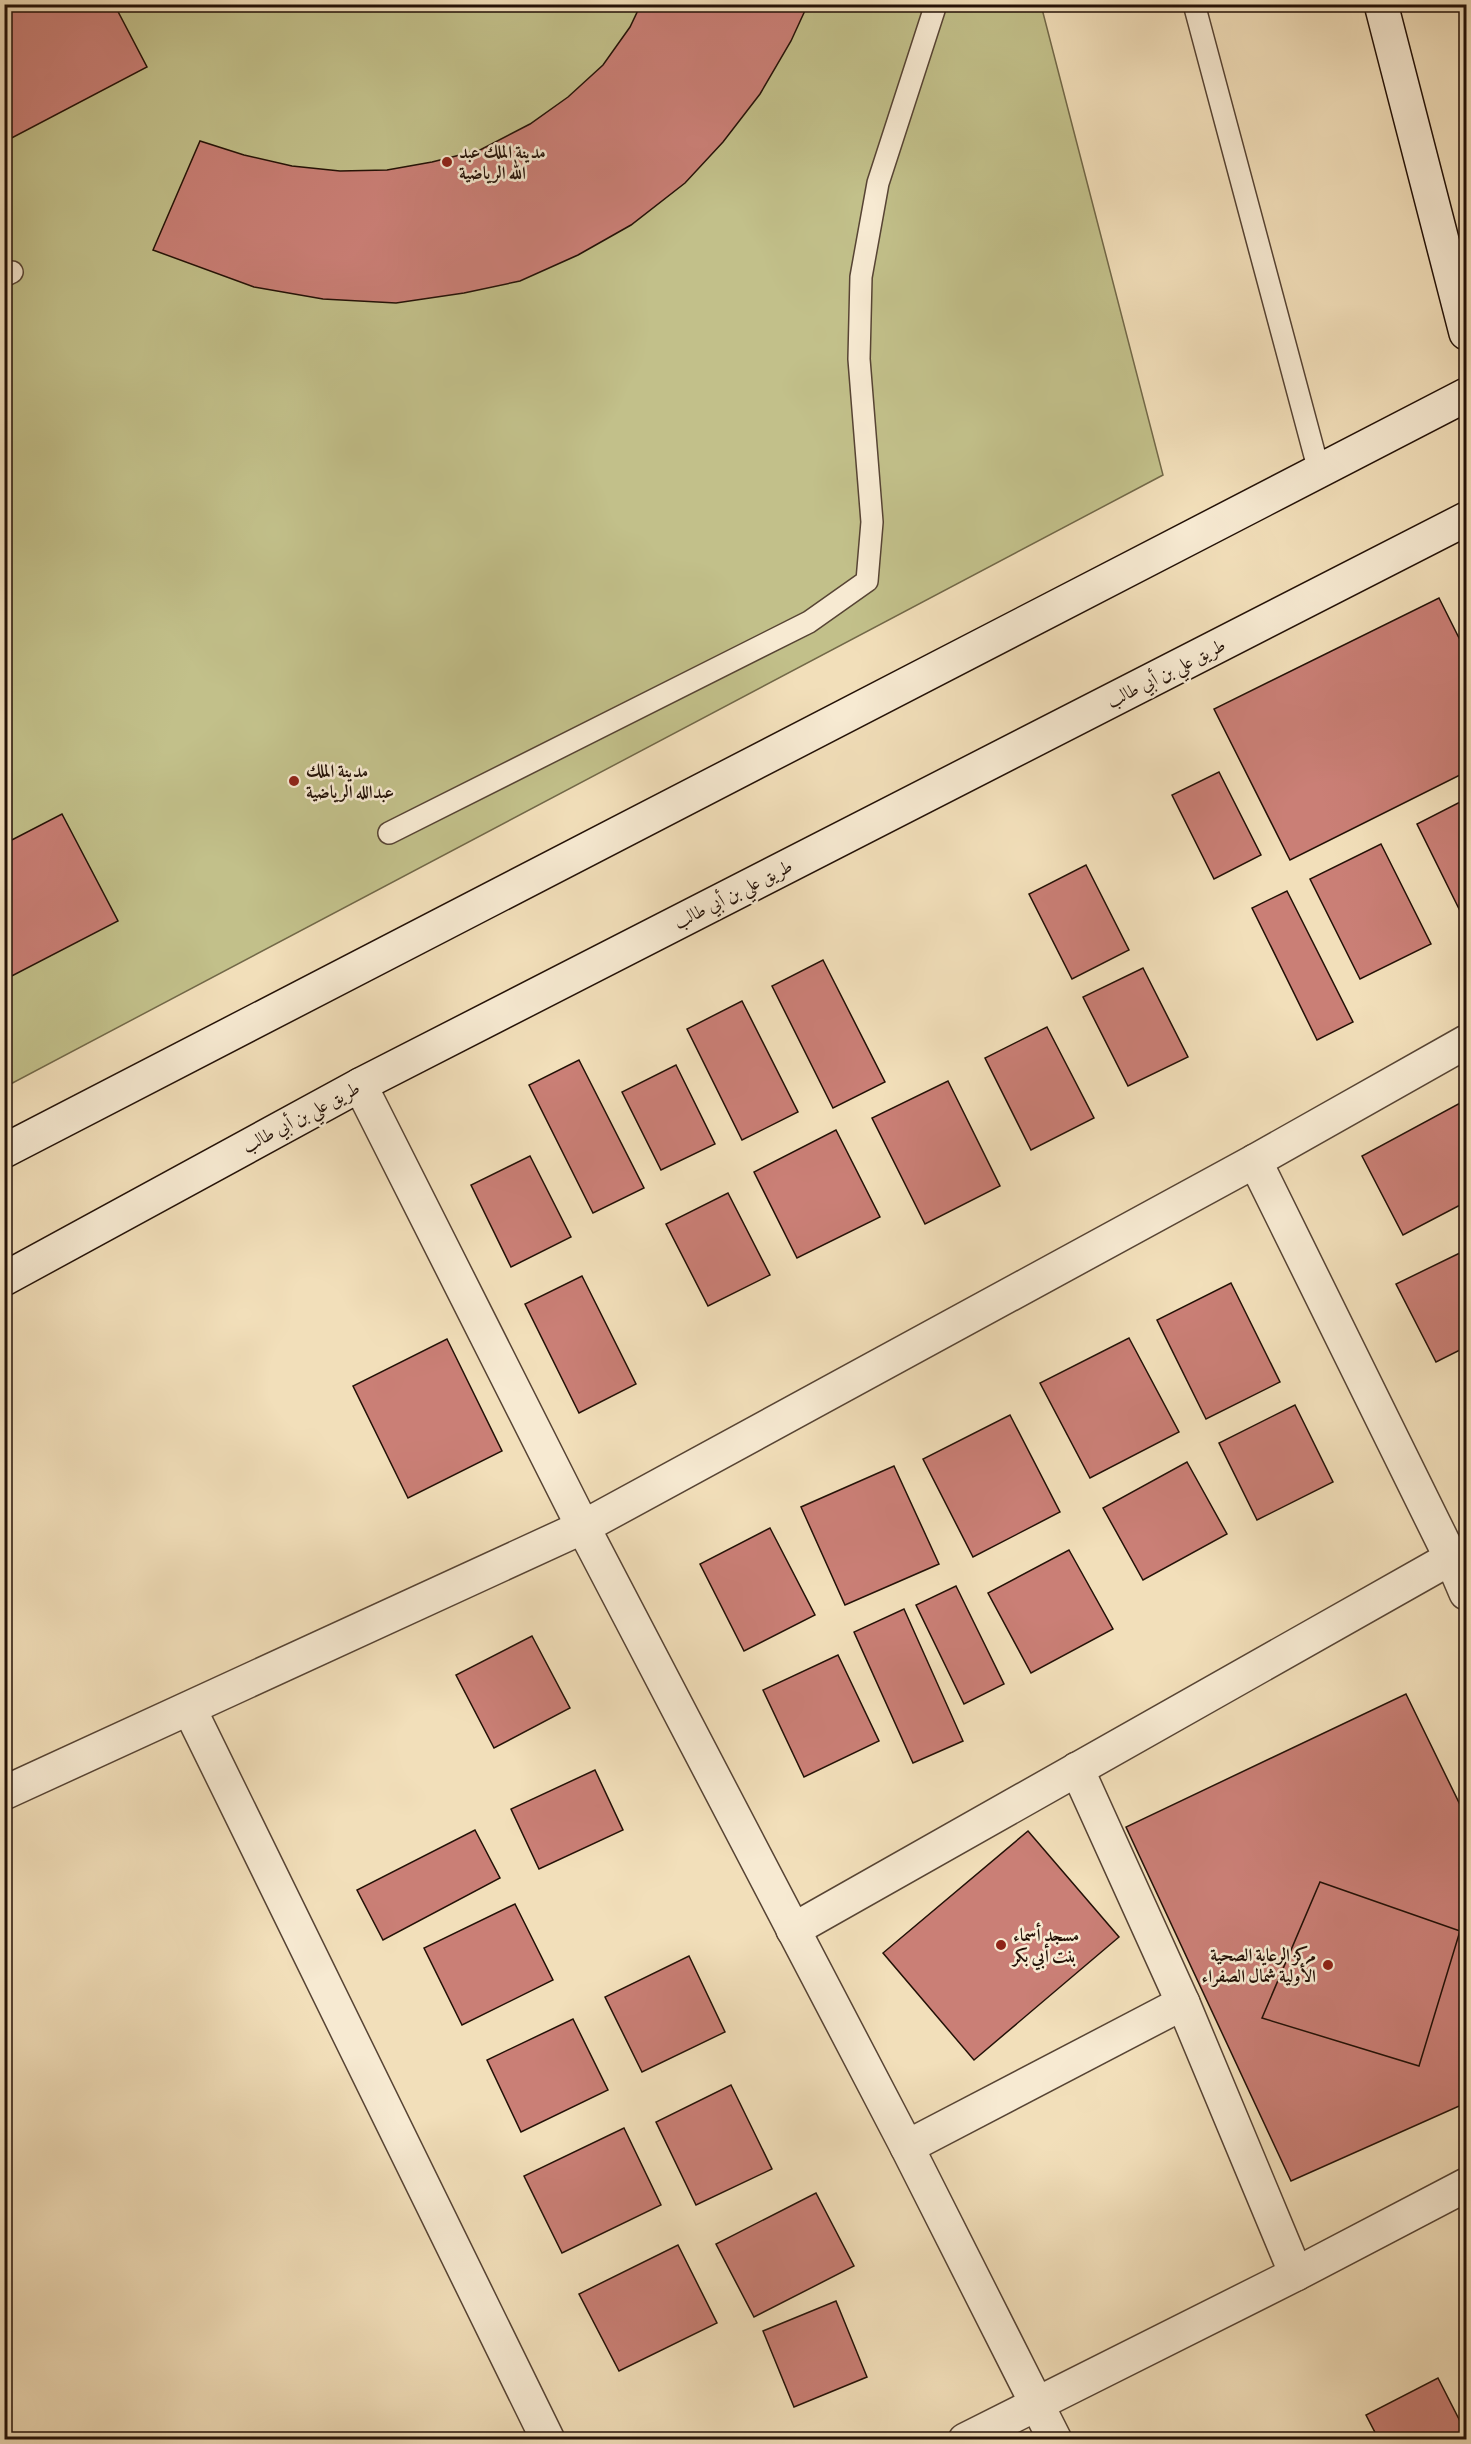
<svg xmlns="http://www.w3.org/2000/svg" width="1471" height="2444" font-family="Alegreya,Amiri,serif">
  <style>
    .green { fill: #c2c08a; stroke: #726848; stroke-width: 1.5 }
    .building { fill: #ca7f76; stroke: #231107; stroke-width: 1.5 }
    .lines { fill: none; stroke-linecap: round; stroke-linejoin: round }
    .lane-casing { stroke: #574434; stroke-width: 24 }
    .street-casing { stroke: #574434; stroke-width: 36 }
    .secondary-casing { stroke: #231107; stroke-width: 36 }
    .lane { stroke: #f7ead2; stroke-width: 21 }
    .street { stroke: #f7ead2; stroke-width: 33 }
    .secondary { stroke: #f7ead2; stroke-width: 33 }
    .poi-dot { fill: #8f2418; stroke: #f7ead2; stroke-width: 2 }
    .labels { text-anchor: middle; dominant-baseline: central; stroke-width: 5; stroke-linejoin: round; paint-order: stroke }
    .poi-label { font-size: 18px; font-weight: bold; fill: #231107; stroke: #f7ead2; text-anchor: start }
    .street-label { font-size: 18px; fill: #231107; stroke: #f7ead2 }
  </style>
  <rect width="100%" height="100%" fill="#f2dfba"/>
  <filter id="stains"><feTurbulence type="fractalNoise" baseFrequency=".00333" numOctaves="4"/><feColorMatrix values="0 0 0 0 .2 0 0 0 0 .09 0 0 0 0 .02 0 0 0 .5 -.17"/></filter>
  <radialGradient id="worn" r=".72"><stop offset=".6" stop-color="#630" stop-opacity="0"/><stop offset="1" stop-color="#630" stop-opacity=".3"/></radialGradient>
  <!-- green -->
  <path class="green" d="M5,5H1041L1163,475L5,1087Z"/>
  <!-- building -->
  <g class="building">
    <path d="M4,4H114L147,67L4,142Z"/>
    <path d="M641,4H808L791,41L760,94L723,142L685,183L631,225L578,255L520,281L464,293L396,303L323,299L254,287L153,250L200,141L244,155L292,166L340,171L387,170L432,162L480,150L530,124L568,97L603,65L630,27Z"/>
    <path d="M1439,598L1466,652V772L1290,860L1214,709Z"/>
    <path d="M1219,772L1261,855L1214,879L1172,795Z"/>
    <path d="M1466,799V923L1417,824Z"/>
    <path d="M62,814L118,921L4,980V844Z"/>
    <path d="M1381,844L1431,944L1360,979L1310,879Z"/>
    <path d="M1086,865L1129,950L1072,979L1029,894Z"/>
    <path d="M1287,891L1353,1022L1317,1040L1252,908Z"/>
    <path d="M823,960L885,1082L833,1108L772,986Z"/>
    <path d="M1143,968L1188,1057L1128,1086L1083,997Z"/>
    <path d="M742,1001L798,1112L742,1140L687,1029Z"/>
    <path d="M1047,1027L1094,1118L1031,1150L985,1058Z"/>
    <path d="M579,1060L644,1188L593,1213L529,1085Z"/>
    <path d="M676,1065L715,1144L661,1170L622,1092Z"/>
    <path d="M948,1081L1000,1186L925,1224L872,1118Z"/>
    <path d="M1462,1102L1466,1111V1202L1403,1235L1362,1156Z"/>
    <path d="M836,1130L880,1217L797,1258L754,1172Z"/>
    <path d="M530,1156L571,1237L511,1267L471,1185Z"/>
    <path d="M728,1193L770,1275L708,1306L666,1224Z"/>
    <path d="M1466,1250V1347L1436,1362L1396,1284Z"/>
    <path d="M582,1276L636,1384L579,1413L525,1304Z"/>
    <path d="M1231,1283L1280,1382L1206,1419L1157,1320Z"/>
    <path d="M1129,1338L1179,1432L1090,1478L1040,1383Z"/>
    <path d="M447,1339L502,1451L408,1498L353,1386Z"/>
    <path d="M1295,1405L1333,1482L1257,1520L1219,1443Z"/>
    <path d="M1010,1415L1060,1512L973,1557L923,1459Z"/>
    <path d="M1187,1462L1227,1534L1143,1580L1103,1508Z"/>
    <path d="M894,1466L939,1564L845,1605L801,1507Z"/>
    <path d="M770,1528L815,1615L744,1651L700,1564Z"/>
    <path d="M1069,1550L1113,1629L1031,1673L988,1593Z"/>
    <path d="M956,1586L1004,1684L964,1704L916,1605Z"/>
    <path d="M904,1609L963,1741L913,1763L854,1632Z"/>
    <path d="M532,1636L570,1708L494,1748L456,1675Z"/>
    <path d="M838,1655L879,1741L804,1777L763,1690Z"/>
    <path d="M1406,1694L1466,1817V2103L1291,2181L1126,1827Z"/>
    <path d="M595,1770L623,1830L539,1869L511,1809Z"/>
    <path d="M475,1830L500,1878L383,1940L357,1890Z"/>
    <path d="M1028,1831L1119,1937L974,2060L883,1953Z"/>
    <path d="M1320,1882L1460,1931L1419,2066L1262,2018Z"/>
    <path d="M515,1904L553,1980L462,2025L424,1948Z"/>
    <path d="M689,1956L725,2032L642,2072L605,1997Z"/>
    <path d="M573,2019L608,2090L521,2132L487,2060Z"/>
    <path d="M731,2085L772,2169L696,2205L656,2122Z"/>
    <path d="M624,2128L661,2205L562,2253L524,2176Z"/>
    <path d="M816,2193L854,2266L754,2317L716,2244Z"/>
    <path d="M678,2245L717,2323L619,2371L579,2294Z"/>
    <path d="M836,2301L867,2377L794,2407L763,2331Z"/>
    <path d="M1438,2378L1466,2433V2440H1379L1366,2415Z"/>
  </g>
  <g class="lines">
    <!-- lane casing -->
    <g class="lane-casing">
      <g id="lane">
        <path d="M1194,4L1319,471"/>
        <path d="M4,276L12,272"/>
        <path d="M389,833L809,622L867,581L872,522L859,359L861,277L878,183L936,4"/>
      </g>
    </g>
    <!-- street casing -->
    <g class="street-casing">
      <g id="street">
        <path d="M360,1085L583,1527L907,2147L1055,2440"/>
        <path d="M1255,1161L1451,1558L1466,1593"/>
        <path d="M190,1710L548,2440"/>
        <path d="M1077,1769L1183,2003L1296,2274"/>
        <path d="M4,1793L583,1527L1255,1161L1466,1042"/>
        <path d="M793,1930L1451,1558"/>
        <path d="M907,2147L1183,2003"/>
        <path d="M965,2440L1296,2274L1466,2185"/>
      </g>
    </g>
    <!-- secondary casing -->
    <g class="secondary-casing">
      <g id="secondary">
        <path d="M1381,4L1466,333"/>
        <path d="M4,1151L1466,395"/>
        <path d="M4,1279L360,1085L1466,519"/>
      </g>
    </g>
    <!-- lane -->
    <use href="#lane" class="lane"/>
    <!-- street -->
    <use href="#street" class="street"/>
    <!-- secondary -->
    <use href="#secondary" class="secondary"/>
  </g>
  <!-- markers -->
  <g class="poi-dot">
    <circle cx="447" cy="162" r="6"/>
    <circle cx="294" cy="781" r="6"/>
    <circle cx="1001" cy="1945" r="6"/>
    <circle cx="1328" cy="1965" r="6"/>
  </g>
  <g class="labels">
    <!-- poi labels -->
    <g class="poi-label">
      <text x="459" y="152">مدينة الملك عبد<tspan x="459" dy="21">الله الرياضية</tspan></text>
      <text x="306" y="771">مدينة الملك<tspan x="306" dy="21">عبدالله الرياضية</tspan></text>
      <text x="1013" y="1935">مسجد أسماء<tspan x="1013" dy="21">بنت أبي بكر</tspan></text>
      <text x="1316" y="1955" text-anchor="end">مركز الرعاية الصحية<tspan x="1316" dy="21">الأولية شمال الصفراء</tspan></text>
    </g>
    <!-- street labels -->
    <g class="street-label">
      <text transform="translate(1166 673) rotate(-27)">طريق علي بن أبي طالب</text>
      <text transform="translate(733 894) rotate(-27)">طريق علي بن أبي طالب</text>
      <text transform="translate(301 1117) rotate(-28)">طريق علي بن أبي طالب</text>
    </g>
  </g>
  <!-- margin -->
  <rect width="1471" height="2444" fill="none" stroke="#f2dfba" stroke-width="24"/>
  <rect x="6" y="6" width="1459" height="2432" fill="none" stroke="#231107" stroke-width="3"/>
  <rect x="12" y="12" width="1447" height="2420" fill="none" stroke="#231107" stroke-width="1.5"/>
  <rect width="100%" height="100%" filter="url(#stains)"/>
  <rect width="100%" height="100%" fill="url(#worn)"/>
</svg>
